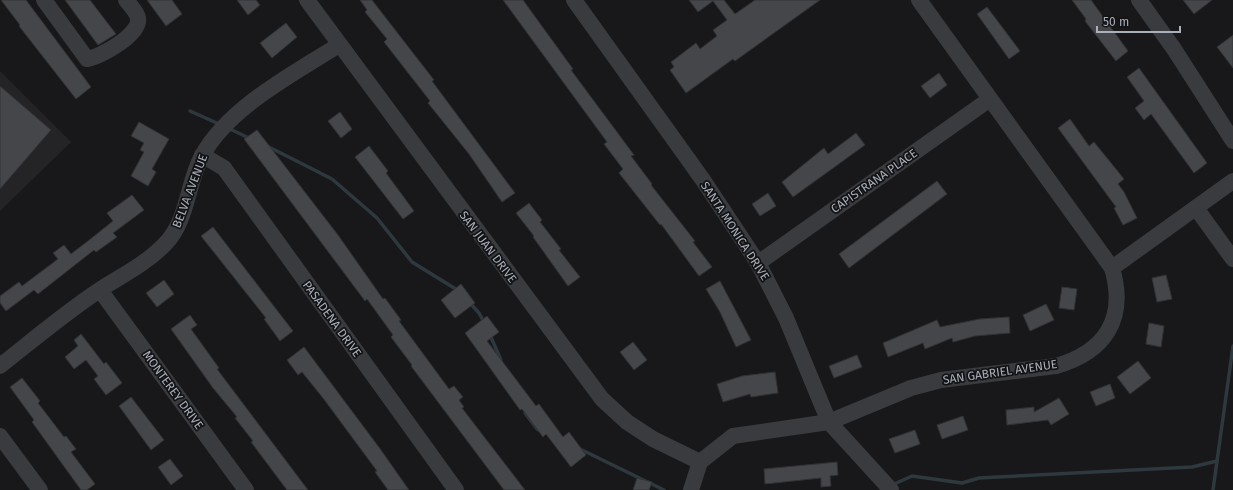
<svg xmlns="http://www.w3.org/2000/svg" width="1233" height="490" font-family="'Fira Sans',sans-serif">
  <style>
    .built { fill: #242427 }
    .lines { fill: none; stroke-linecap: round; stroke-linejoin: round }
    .stream { stroke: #2e383f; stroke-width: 3.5 }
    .building { fill: #44464a; stroke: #323236 }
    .minor { stroke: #393b3f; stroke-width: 16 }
    .labels { text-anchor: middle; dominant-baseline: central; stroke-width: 3.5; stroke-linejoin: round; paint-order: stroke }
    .street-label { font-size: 12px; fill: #aab0ba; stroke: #131315 }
  </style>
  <rect width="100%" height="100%" fill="#18181a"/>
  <!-- built -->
  <path class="built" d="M0,71L71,142L0,211Z"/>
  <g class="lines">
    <!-- stream -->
    <g class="stream">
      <path d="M190,111L219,124"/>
      <path d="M230,129L251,139"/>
      <path d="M267,146L332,179L377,218L412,262L459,291"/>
      <path d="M470,303L479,313L485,324"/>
      <path d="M490,335L501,360"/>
      <path d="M525,413L537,429L542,432"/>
      <path d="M580,449L664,490"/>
      <path d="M892,485L912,476L962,483L979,478L1192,467L1217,461"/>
      <path d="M1213,490L1233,346"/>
    </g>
  </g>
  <!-- building -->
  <g class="building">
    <path d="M1,0H26L91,87L76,99L19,26L20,25Z"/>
    <path d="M65,0H90L116,34L98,45Z"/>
    <path d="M147,0H172L182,14L166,26Z"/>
    <path d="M237,0H256L260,5L248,15Z"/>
    <path d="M360,0H372L434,80L432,81L515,193L502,202L469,154L428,103L430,101L384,42L387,39L365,12L367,10Z"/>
    <path d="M503,0H523L573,69L571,70L634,155L631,156L652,184L651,185L695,241L693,242L712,267L699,276L661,224L660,225L619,173L623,169L604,144L607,142Z"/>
    <path d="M689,0H724L735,14L755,0H820L735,61L733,59L686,93L670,70L674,67L671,62L696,43L700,49L717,36L713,30L727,20L713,1L698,12Z"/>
    <path d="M1072,0H1091L1128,51L1116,61L1085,21L1086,19Z"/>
    <path d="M1183,0H1212L1194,14Z"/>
    <path d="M987,7L1020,51L1009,59L977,14Z"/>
    <path d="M286,23L297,37L272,58L260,43Z"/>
    <path d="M1233,35V68L1217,47Z"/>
    <path d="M1139,68L1207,163L1194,173L1151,114L1144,120L1135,108L1144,101L1127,77Z"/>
    <path d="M939,73L947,85L930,98L921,86Z"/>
    <path d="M0,86L51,130L0,189Z"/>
    <path d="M340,112L352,129L341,138L328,121Z"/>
    <path d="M1070,119L1089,146L1094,142L1124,179L1118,184L1124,192L1137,218L1123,225L1114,208L1116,207L1058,128Z"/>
    <path d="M139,122L169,139L152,169L156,172L148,186L131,176L144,152L140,150L144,143L131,136Z"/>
    <path d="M257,130L338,235L383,299L385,298L401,320L399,321L449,389L454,386L463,397L459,400L464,407L462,408L525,490H504L411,366L412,365L391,337L393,335L367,299L365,301L244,139Z"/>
    <path d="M856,133L865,145L793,197L782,182L824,148L828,154Z"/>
    <path d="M369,146L388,171L386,173L414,211L403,219L355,157Z"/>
    <path d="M937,181L947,194L849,268L839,254Z"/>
    <path d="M768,193L776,206L760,216L752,204Z"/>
    <path d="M132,195L144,210L113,233L117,237L96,252L94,250L38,294L34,290L6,311L0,303V296L19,282L22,286L58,259L53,253L64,245L71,254L88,241L113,221L107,213Z"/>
    <path d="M529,203L542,220L540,222L561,249L559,250L580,277L568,286L533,237L534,236L516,213Z"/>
    <path d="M213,227L293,331L280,341L264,319L266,318L201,236Z"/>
    <path d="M1166,275L1172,299L1157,302L1152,278Z"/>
    <path d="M164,280L174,294L157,307L146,293Z"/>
    <path d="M720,281L751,340L736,347L720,312L706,289Z"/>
    <path d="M461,284L475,303L455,318L441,300Z"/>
    <path d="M1062,287L1077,289L1074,310L1059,308Z"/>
    <path d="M1046,304L1054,320L1030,331L1023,315Z"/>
    <path d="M190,315L197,325L191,329L219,368L217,369L308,490H287L251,442L253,441L235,418L237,417L213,388L171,329Z"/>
    <path d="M487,316L499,332L487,341L536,406L539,404L563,437L569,432L586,455L571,467L546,434L543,437L522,409L520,410L465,333Z"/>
    <path d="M1009,317L1010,333L975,336L953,342L952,338L925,349L923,343L888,357L883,343L937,320L940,327L980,319Z"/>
    <path d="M1149,323L1164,326L1161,347L1146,344Z"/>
    <path d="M81,334L104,364L106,362L122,383L106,395L94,379L98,376L86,360L74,369L65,357L78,346L74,340Z"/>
    <path d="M633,342L647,360L634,370L620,352Z"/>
    <path d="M304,347L381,450L409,490H388L375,472L377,471L323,398L302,372L298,375L287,360Z"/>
    <path d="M857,355L862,367L834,378L829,366Z"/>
    <path d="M1138,361L1151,378L1130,394L1117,377Z"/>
    <path d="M775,372L778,393L751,397L750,394L723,402L717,384L742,376Z"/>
    <path d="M22,378L40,401L38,403L64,437L66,436L76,449L71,452L95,484L87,490H81L32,422L34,420L10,387Z"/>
    <path d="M1110,384L1115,398L1096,406L1090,392Z"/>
    <path d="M131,397L164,440L151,450L119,406Z"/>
    <path d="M1059,398L1069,414L1051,425L1048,420L1007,425L1006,410L1034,407V412Z"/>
    <path d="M963,416L968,430L942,439L937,425Z"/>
    <path d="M915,430L920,444L895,453L889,439Z"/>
    <path d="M170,459L183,476L171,485L158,467Z"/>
    <path d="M837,462L838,475L830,476L831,486L821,487V478L765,484L764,469Z"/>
    <path d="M637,478L652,482L649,490H633Z"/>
  </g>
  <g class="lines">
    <!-- minor -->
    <g class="minor">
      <path d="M44,0L87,59C101,57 141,34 138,18C137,12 130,5 126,0"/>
      <path d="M307,0L602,399L627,422L653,439L700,462"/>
      <path d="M574,0L703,180L758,263L786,318L829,422L891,490"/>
      <path d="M1139,0L1174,49L1233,141"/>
      <path d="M202,155L224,168L456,490"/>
      <path d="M1196,208L1233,259"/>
      <path d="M758,263L990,99"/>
      <path d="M1112,268L1233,181"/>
      <path d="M100,290L246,490"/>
      <path d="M0,366C33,340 66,312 101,289C123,275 147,263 165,244C188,221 187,183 202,156C228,108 294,73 339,45"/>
      <path d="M0,436L40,490"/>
      <path d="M691,490L700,462L733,436L829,422L911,388L941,380L1056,366C1105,352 1127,319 1112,268L919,0"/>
    </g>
  </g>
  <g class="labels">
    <!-- street labels -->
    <g class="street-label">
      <text transform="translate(874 181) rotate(-35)">CAPISTRANA PLACE</text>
      <text transform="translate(190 191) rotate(-69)">BELVA AVENUE</text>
      <text transform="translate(735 231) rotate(57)">SANTA MONICA DRIVE</text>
      <text transform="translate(488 247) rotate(53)">SAN JUAN DRIVE</text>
      <text transform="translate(332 319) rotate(54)">PASADENA DRIVE</text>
      <text transform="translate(1000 372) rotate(-8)">SAN GABRIEL AVENUE</text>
      <text transform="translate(173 390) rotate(54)">MONTEREY DRIVE</text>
    </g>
  </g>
  <!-- scale -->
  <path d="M1097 26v6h83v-6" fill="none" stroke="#aab0ba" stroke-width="2"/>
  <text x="1103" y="26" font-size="12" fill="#aab0ba" stroke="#131315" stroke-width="3" paint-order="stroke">50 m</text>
</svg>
